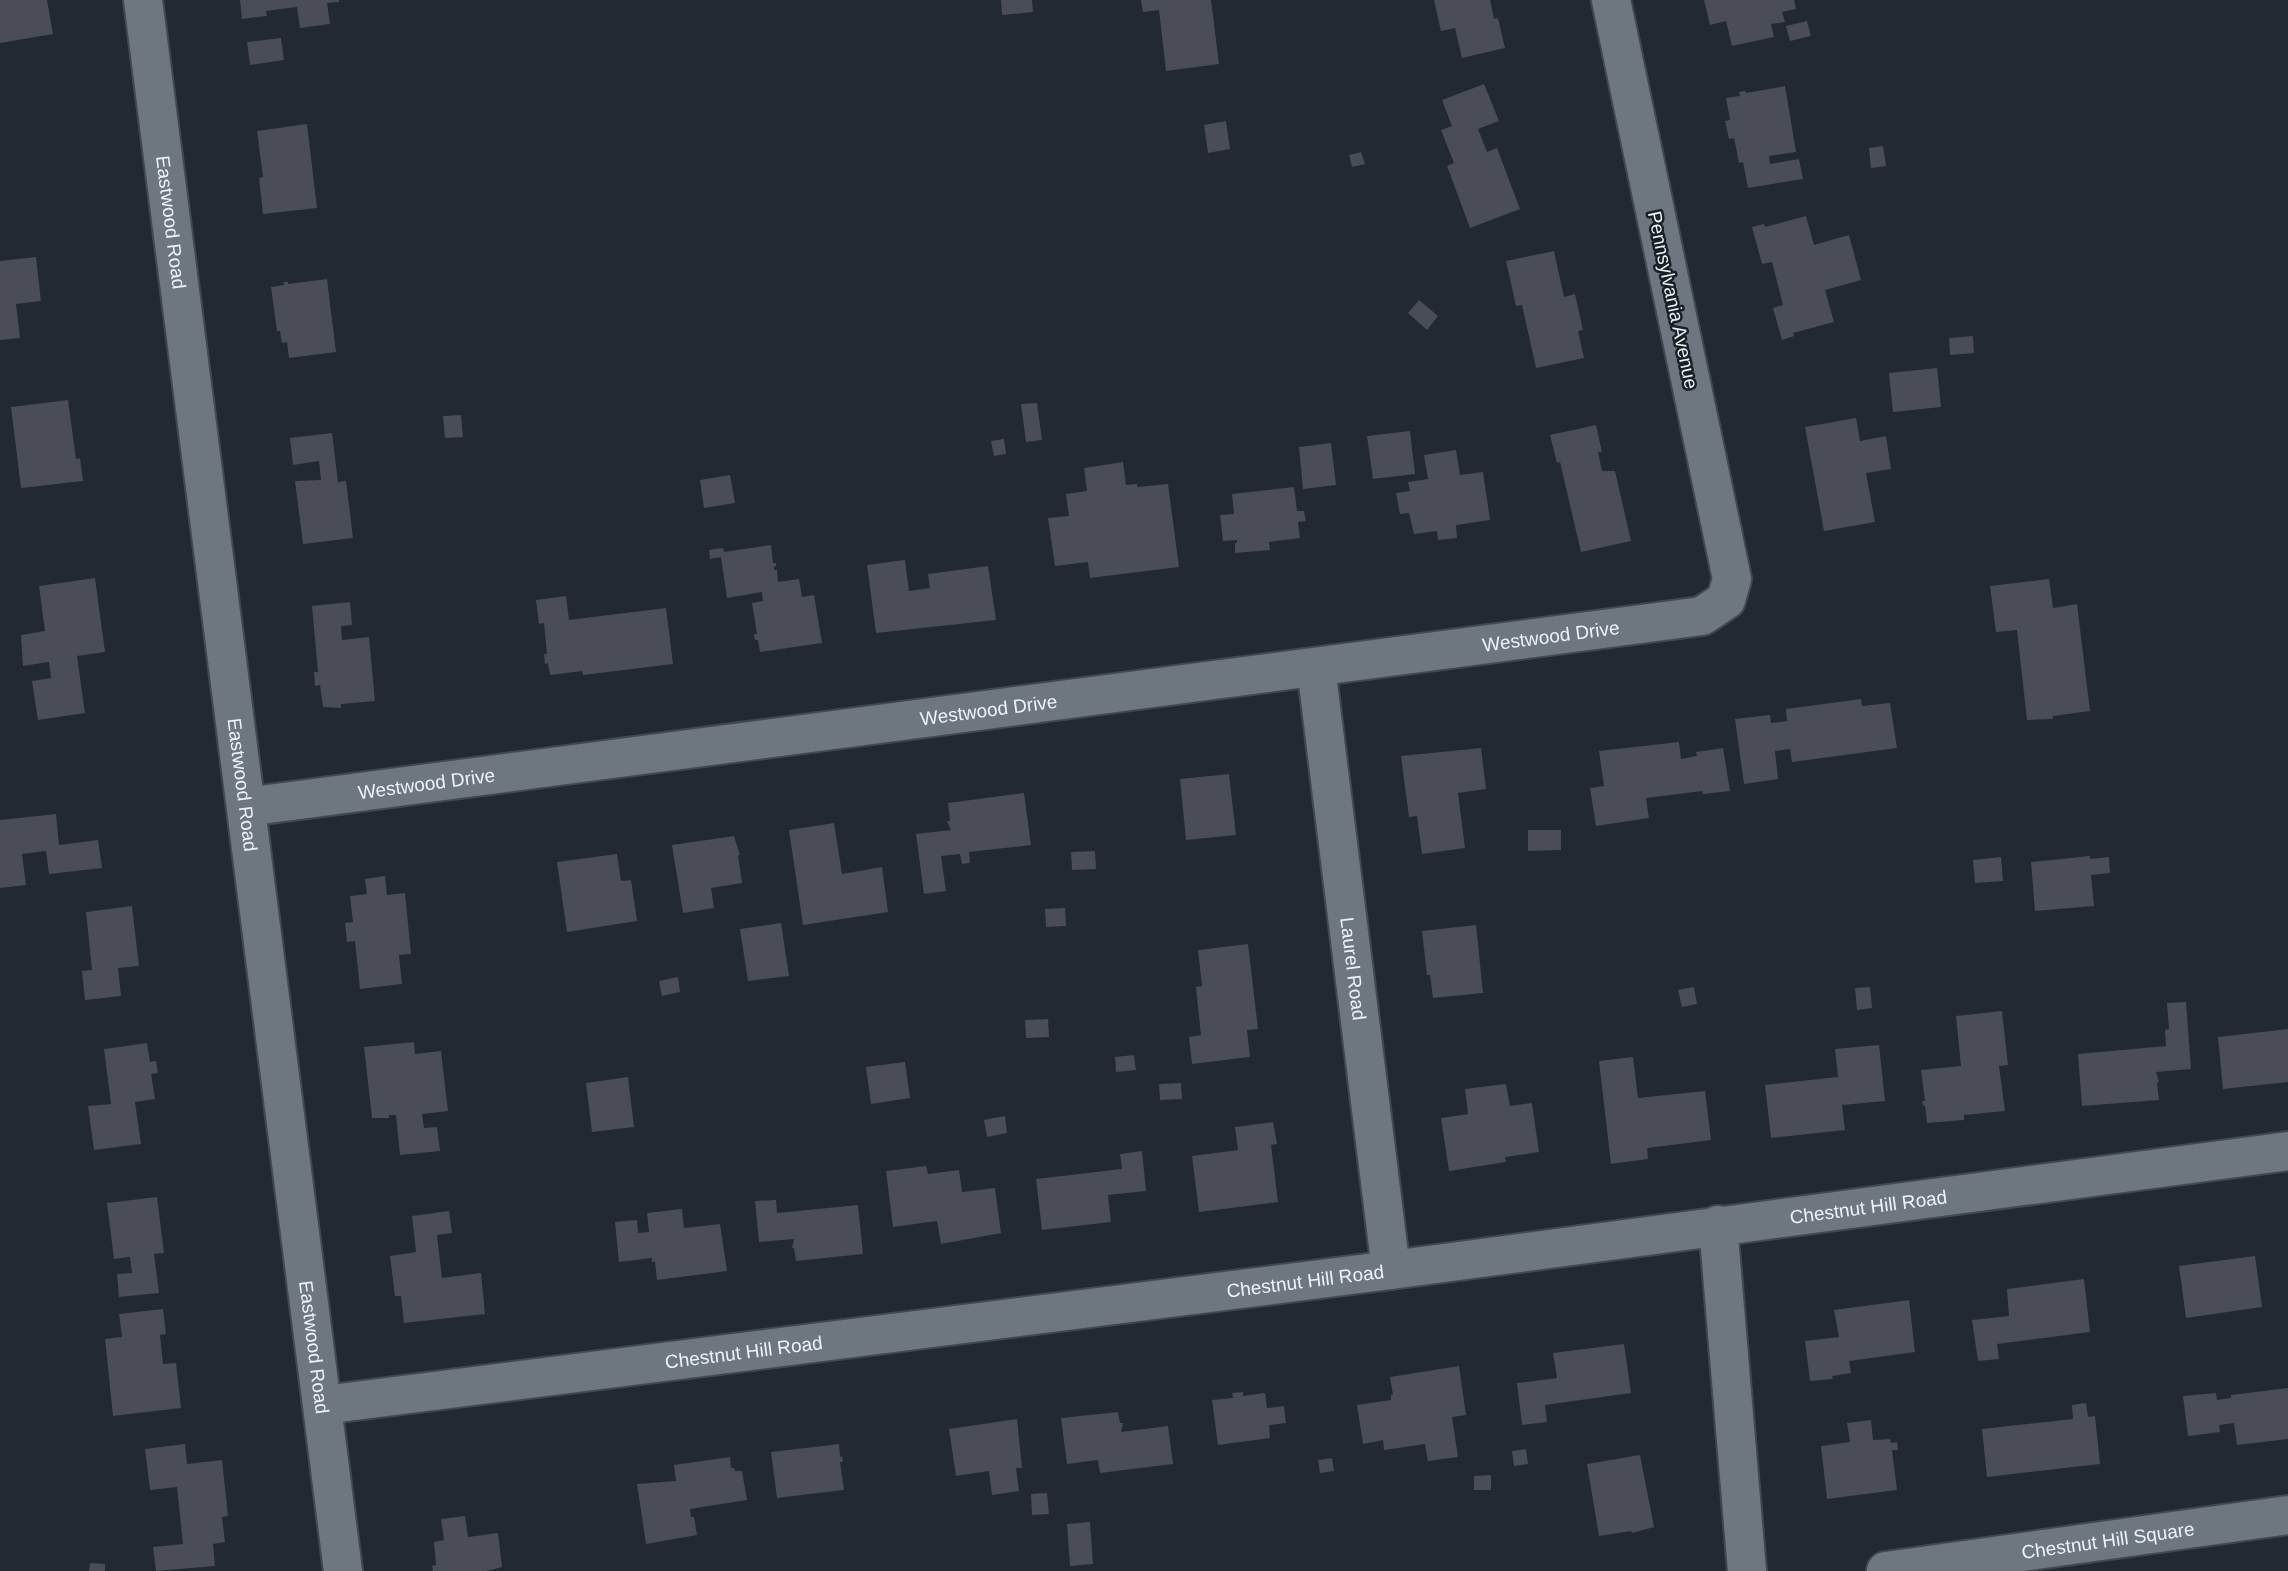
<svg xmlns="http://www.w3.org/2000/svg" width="2288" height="1571" font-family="Arial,sans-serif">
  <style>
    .building { fill: #4a4c56 }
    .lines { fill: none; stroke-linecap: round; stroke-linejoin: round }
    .minor-casing { stroke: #41484e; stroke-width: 42 }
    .minor { stroke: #6e7780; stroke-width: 38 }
    .labels { text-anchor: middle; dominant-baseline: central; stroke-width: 5; stroke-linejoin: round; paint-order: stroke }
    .street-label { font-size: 19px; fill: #edf2f7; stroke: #182026 }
  </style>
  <rect width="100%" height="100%" fill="#222930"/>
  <!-- building -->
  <g class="building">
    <path d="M0,0H47L53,34L0,43Z"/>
    <path d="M240,0H339V2L327,3L330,24L300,28L297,7L266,11L267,16L242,19Z"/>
    <path d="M1001,0H1032L1033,12L1002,15Z"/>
    <path d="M1141,0H1211L1219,64L1166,71L1159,10L1143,12Z"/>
    <path d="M1434,0H1490L1494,19L1498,18L1505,48L1462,58L1455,28L1441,31Z"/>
    <path d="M1704,0H1794L1796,9L1782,12L1785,22L1771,24L1774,37L1732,46L1726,21L1710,25Z"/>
    <path d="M1807,21L1811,36L1790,41L1786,26Z"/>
    <path d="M281,38L284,60L250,65L247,42Z"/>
    <path d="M1484,84L1499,121L1478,129L1487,152L1497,148L1520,209L1470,228L1447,166L1454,163L1441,130L1452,126L1442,100Z"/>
    <path d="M1785,86L1796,152L1769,156L1770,164L1799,159L1803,179L1748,188L1743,162L1739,163L1734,138L1729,139L1725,121L1730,120L1726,98L1740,96L1739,92L1745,91L1746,93Z"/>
    <path d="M1226,121L1230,149L1208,153L1204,125Z"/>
    <path d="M307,124L317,208L263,214L259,178L263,177L257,131Z"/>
    <path d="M1883,146L1886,166L1871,168L1869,148Z"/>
    <path d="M1361,152L1365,164L1352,167L1349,155Z"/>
    <path d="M1806,216L1814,245L1849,235L1861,280L1825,290L1834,322L1793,333L1794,336L1782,340L1773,308L1783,305L1772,262L1762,264L1752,227L1764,224L1765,227Z"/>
    <path d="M1554,251L1564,297L1575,294L1583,330L1578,331L1584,358L1536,368L1522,305L1516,306L1506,261Z"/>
    <path d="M36,257L41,301L16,304L20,338L0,340V261Z"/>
    <path d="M327,279L336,352L289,358L287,342L282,343L280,331H277L271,287L284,285V282H288V284Z"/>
    <path d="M1419,300L1438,316L1427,330L1408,313Z"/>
    <path d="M1973,336L1974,353L1950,355L1949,338Z"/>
    <path d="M1937,368L1941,407L1893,412L1889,373Z"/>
    <path d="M68,400L76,459L80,458L83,481L21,488L11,407Z"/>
    <path d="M1037,403L1042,440L1026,442L1021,404Z"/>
    <path d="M461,415L463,437L445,438L443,416Z"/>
    <path d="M1856,418L1860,441L1886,436L1891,469L1866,473L1875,522L1824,531L1805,427Z"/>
    <path d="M1596,425L1602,452H1598L1602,471H1615L1631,541L1581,552L1560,462L1557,463L1550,435Z"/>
    <path d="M1410,431L1415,474L1373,479L1367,436Z"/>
    <path d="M332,433L338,482L346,481L353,538L303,544L295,481L321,480L319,461L293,465L290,438Z"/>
    <path d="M1004,439L1006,454L994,456L991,441Z"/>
    <path d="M1331,443L1336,485L1303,489L1299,447Z"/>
    <path d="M1456,450L1460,475L1483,472L1490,520L1456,525L1457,538L1438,540L1437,531L1414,534L1409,513L1400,514L1396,493L1410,491L1408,482L1428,479L1424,455Z"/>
    <path d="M1123,462L1126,485L1137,484V487L1168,484L1179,567L1090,578L1088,562L1055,566L1048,518L1069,516L1066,494L1087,491L1084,468Z"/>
    <path d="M730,475L735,503L704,508L700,480Z"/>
    <path d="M1294,487L1297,511H1304L1306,521L1298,522L1300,538L1269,542L1270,550L1235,553V543H1237V540L1223,541L1220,515L1234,514L1232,494Z"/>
    <path d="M771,545L773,563H776V566L774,567V570H777L778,582L799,579L802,597L814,595L822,643L760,652L758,640H755L754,634H757L752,603L763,601L762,592L727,598L721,557L710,559L709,550L723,548L724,552Z"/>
    <path d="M905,560L909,591L930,588L928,574L988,566L996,620L876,633L867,565Z"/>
    <path d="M95,578L105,652L77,656L85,713L38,720L32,681L51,678L49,662L23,666L21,635L45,631L39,586Z"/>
    <path d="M2049,579L2053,608L2077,604L2090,711L2053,716V719L2027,720L2017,630L1996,632L1990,586Z"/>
    <path d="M566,596L569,620L666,608L673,664L583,675L582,671L550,675L548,663L545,664L544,654H547L544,623L539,624L536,600Z"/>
    <path d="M350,602L352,625L341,626L342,640L369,637L375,701L341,704V708L323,707L320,685L315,686L314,672H318L312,606Z"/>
    <path d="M1861,699L1862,706L1890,703L1897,748L1792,762L1790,749L1775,751L1778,779L1744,784L1735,719L1770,715L1771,723L1787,721L1786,709Z"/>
    <path d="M1679,742L1681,759L1697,756L1696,752L1723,748L1730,791L1703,794L1702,791L1646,798L1649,818L1596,826L1590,788L1604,786L1599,751Z"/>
    <path d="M1481,748L1486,789L1458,793L1465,848L1422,854L1417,816L1409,817L1401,756Z"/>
    <path d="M1229,774L1236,835L1186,840L1180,779Z"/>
    <path d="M1024,793L1031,845L969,852L970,863L962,864L960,854L941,856L946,891L924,894L916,834L951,830L947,821H950L948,803Z"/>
    <path d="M56,814L59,845L98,840L102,868L49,874L46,851L22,854L26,885L0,888V820Z"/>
    <path d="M834,823L842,874L882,867L888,912L803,925L789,830Z"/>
    <path d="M1528,830H1561V850L1528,851Z"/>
    <path d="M734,836L740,855H738L742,883L711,888L714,908L683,913L672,845Z"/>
    <path d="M1095,851L1096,869L1072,870L1071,852Z"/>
    <path d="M617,854L621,881L631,880L637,921L567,932L557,862Z"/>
    <path d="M2090,856V859L2109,857L2110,873L2091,875L2094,906L2035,911L2031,862Z"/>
    <path d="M2001,857L2003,881L1975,883L1973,860Z"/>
    <path d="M385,876L387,895L405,893L411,954L399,955L402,984L360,989L355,941L347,942L345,923L353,922L350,896L367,894L365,879Z"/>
    <path d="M132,906L139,966L118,968L121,996L85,1000L82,971L92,970L86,912Z"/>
    <path d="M1065,908L1066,926L1046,927L1045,909Z"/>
    <path d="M781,923L789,976L748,981L740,929Z"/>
    <path d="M1476,925L1483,993L1433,998L1430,975H1427L1422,931Z"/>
    <path d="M1248,944L1258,1029L1247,1030L1250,1057L1192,1064L1189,1037L1201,1035L1196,987L1202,986L1198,950Z"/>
    <path d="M678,977L680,992L662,996L659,981Z"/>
    <path d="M1694,987L1697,1004L1682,1007L1678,990Z"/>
    <path d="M1870,987L1872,1008L1857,1010L1855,988Z"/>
    <path d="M2186,1002L2191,1069L2156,1072L2159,1082L2157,1083L2159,1100L2082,1106L2078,1054L2166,1046L2165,1030L2169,1029L2167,1003Z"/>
    <path d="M2002,1011L2008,1065L1999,1066L2005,1111L1964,1115V1120L1927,1123L1925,1105L1923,1106L1922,1101H1925L1921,1070L1961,1066L1956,1016Z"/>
    <path d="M1048,1019L1049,1037L1026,1038L1025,1020Z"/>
    <path d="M2288,1029V1082L2223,1089L2218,1037Z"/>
    <path d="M414,1042L415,1054L441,1051L448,1111L422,1114L424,1128L437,1127L440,1151L400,1155L396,1115H389V1118H372L364,1047Z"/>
    <path d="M147,1043L150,1062L156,1061L158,1073L151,1074L155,1099L135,1102L141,1144L94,1150L88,1106L111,1104L104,1049Z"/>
    <path d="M1879,1045L1885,1101L1842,1105L1845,1130L1771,1138L1765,1085L1838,1077L1835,1049Z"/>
    <path d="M1134,1055L1136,1070L1116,1072L1115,1057Z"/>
    <path d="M1633,1057L1638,1098L1705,1091L1711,1140L1647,1148L1648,1159L1611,1164L1599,1061Z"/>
    <path d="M905,1062L910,1098L871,1104L866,1067Z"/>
    <path d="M628,1077L634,1127L592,1132L586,1083Z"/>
    <path d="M1181,1083L1182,1099L1160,1100L1159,1084Z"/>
    <path d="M1506,1084L1510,1106L1532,1103L1539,1152L1505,1157L1506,1162L1449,1171L1441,1118L1468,1114L1465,1089Z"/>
    <path d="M1005,1116L1007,1133L987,1137L984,1120Z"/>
    <path d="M1273,1122L1277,1144L1271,1145L1278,1202L1199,1212L1192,1156L1238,1150L1235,1127Z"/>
    <path d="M1142,1151L1146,1191L1108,1195L1111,1222L1042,1230L1036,1179L1122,1169L1120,1154Z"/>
    <path d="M926,1166L928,1174L959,1170L962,1192L995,1188L1001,1233L941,1244L937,1221L893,1227L886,1171Z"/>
    <path d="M157,1197L164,1253L154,1254L159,1293L119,1297L117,1274L132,1273L130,1257L114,1259L107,1203Z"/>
    <path d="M776,1200L777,1213L858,1205L863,1254L796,1261L794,1248H792L794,1239L759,1242L755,1201Z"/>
    <path d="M682,1209L684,1228L720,1224L727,1271L657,1280L655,1262H652V1258L619,1262L615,1222L637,1220L638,1233L649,1232L647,1213Z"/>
    <path d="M449,1211L452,1233L437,1235L442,1278L481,1273L485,1314L404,1323L401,1296H395L390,1256L416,1252L412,1216Z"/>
    <path d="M2255,1256L2262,1307L2186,1318L2179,1266Z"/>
    <path d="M2084,1279L2090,1332L1997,1344L1999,1359L1978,1361L1972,1320L2009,1316L2007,1289Z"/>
    <path d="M1909,1300L1915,1352L1849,1361L1851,1373L1832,1376L1833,1379L1810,1381L1805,1341L1839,1337L1834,1310Z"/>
    <path d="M163,1309L166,1334L160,1335L163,1364L176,1363L181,1408L113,1416L105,1339L122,1337L119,1314Z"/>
    <path d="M1624,1344L1631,1393L1545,1405L1547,1422L1522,1425L1517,1383L1557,1378L1553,1353Z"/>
    <path d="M1459,1366L1466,1415L1452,1417L1458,1457L1428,1461L1425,1444L1384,1450L1383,1440L1363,1444L1357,1405L1391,1400V1395H1393L1390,1377Z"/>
    <path d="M2288,1388V1439L2237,1445L2234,1423L2219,1425L2220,1432L2188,1436L2183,1396L2216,1393L2217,1400L2231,1398V1395Z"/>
    <path d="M1243,1392V1396L1265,1393L1267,1408L1284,1406L1286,1423L1269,1425L1270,1438L1218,1445L1212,1400L1233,1398L1232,1393Z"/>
    <path d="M2086,1403L2088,1417L2095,1416L2100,1464L1987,1477L1982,1429L2073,1419L2072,1405Z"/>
    <path d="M1118,1412L1120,1423H1123L1121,1432L1168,1426L1173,1464L1100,1473L1098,1460L1067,1464L1061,1418Z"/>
    <path d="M1017,1419L1022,1468H1016L1019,1491L992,1495L989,1471L956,1476L949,1429Z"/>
    <path d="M1871,1420L1873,1440L1890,1439L1891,1443L1897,1442L1898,1450H1892L1897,1490L1827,1499L1821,1446L1850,1442L1847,1423Z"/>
    <path d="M185,1444L187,1464L222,1460L228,1516L222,1517L225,1542L213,1544L215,1566L156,1571L153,1547L183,1544L177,1487L150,1490L145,1449Z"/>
    <path d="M839,1444L840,1457L842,1456L843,1462H840L844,1490L777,1498L771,1452Z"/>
    <path d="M1526,1449L1528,1464L1514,1466L1512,1451Z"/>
    <path d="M1640,1455L1654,1527L1632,1533L1631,1531L1599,1536L1587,1464Z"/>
    <path d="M730,1457L731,1468H734L735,1471H742L747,1500L690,1509L691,1517H694L697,1535L646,1544L637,1484L676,1481L674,1465Z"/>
    <path d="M1332,1458L1334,1471L1320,1473L1318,1460Z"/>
    <path d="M1491,1475V1490H1474V1476Z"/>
    <path d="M1047,1493L1049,1514L1032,1515L1031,1494Z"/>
    <path d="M465,1516L468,1537L498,1533L502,1567L487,1571H433L432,1566L436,1565L434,1542L444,1540L441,1519Z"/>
    <path d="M1090,1522L1093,1564L1070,1566L1067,1524Z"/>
    <path d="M90,1563L105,1564V1571H89Z"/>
  </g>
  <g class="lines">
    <!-- minor casing -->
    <g class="minor-casing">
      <g id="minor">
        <path id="s1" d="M143,0L343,1571"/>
        <path id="s2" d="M1316,667L1391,1270"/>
        <path id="s3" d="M246,807L1702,616L1726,600L1732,579L1611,0"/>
        <path d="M1718,1225L1747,1571"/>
        <path id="s4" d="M323,1405L1391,1270L2288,1151"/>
        <path id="s5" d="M1886,1571L2288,1515"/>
      </g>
    </g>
    <!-- minor -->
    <use href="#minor" class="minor"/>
  </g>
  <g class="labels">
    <!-- street labels -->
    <g class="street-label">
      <text stroke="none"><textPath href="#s1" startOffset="224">Eastwood Road</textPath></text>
      <text transform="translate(1673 300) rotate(78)">Pennsylvania Avenue</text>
      <text stroke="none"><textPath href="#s3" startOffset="1316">Westwood Drive</textPath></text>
      <text stroke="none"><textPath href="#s3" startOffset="749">Westwood Drive</textPath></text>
      <text stroke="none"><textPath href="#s3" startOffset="182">Westwood Drive</textPath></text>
      <text stroke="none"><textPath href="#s1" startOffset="791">Eastwood Road</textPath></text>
      <text stroke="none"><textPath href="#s2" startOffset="304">Laurel Road</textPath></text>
      <text stroke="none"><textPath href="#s4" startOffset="1558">Chestnut Hill Road</textPath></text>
      <text stroke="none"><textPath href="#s4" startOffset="990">Chestnut Hill Road</textPath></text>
      <text stroke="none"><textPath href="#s1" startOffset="1358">Eastwood Road</textPath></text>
      <text stroke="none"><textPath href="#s4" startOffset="424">Chestnut Hill Road</textPath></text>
      <text stroke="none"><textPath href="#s5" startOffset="224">Chestnut Hill Square</textPath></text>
    </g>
  </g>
</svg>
